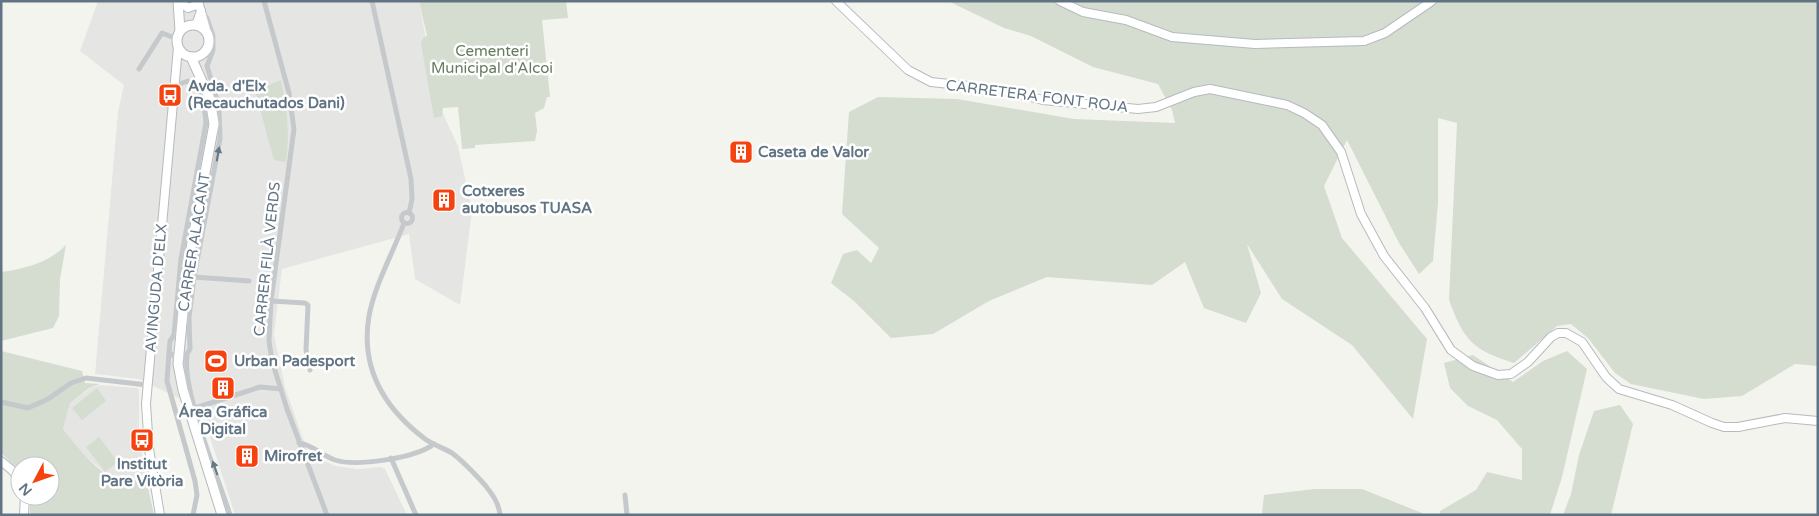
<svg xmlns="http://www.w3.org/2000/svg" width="1819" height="516" font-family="'Varela Round',sans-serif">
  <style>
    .built { fill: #e5e6e3 }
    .green { fill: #d5dcd0 }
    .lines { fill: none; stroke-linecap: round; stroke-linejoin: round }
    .secondary-casing { stroke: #b5bbbf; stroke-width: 10 }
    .primary-casing { stroke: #b6babe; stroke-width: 11 }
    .street { stroke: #c6c9cc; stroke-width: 5 }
    .secondary { stroke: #fff; stroke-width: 8 }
    .primary { stroke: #fff; stroke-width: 9 }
    .oneway { fill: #657888 }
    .labels { text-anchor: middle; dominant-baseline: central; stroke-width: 5; stroke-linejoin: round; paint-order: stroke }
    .park-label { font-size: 15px; fill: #657a5f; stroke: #fff }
    .poi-label { font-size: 15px; font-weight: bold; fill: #607484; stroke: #fff; text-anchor: start }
    .street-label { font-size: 15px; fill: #607484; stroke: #fff }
  </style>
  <rect width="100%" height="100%" fill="#f4f4ef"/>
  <!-- built -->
  <g class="built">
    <path d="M98,1H419L437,101L458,146L472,211L460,305L415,279L409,234L282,269L274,335L285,387L308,453L335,466L358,469L381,467L385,469L407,515H235L201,409L139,379L95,374L118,112L124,85L80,51Z"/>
    <path d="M100,385L137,388L139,390V437L146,478L125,481L107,474L81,453L63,429L70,403L90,388Z"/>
  </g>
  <!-- green -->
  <g class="green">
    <path d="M419,1H566L568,18L542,20L550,97H547L544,108L535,113L537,131L535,141L475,145V148L462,149L458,107L443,108L442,116L434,118L421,43L423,38L427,36Z"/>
    <path d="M948,1H1818V366L1795,364L1742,396L1704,399L1631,384L1615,373L1588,338L1571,324L1557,326L1514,363C1473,350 1464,341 1449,300L1457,123L1438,118V203L1433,261L1419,274L1399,243L1347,140L1324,186L1342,238L1427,339L1413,419L1352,345L1282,299L1247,244L1261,293L1246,323L1204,308L1185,262L1152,285L1047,277L989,301L933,334L891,338L854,301L831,283L843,254L857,250L871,263L879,248L842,214L849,112L878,97L957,99L1074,119L1175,123L1172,110L1158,84L1093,67L1031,36L1004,28Z"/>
    <path d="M281,80C287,108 290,134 286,162L274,160L255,91Z"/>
    <path d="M66,245L60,279L59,316L53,328L1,341V272C25,269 50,262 66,245Z"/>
    <path d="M1,351L82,371L85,383L100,384L89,388L70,403L63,429C78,448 101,479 126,481C132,481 140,479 146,478L154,515H30V496H50V466H20V471L1,453Z"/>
    <path d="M1567,351L1587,369L1562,477L1550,515H1440V511L1476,490L1487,472L1522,480V449L1497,420L1468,406L1450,388L1444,363L1473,355L1513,382L1543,361Z"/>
    <path d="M97,388L106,401L82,420L72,408Z"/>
    <path d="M1620,405L1633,424L1611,515H1563L1571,494L1579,455L1594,411Z"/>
    <path d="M99,437L118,462L105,472L86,447Z"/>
    <path d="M1315,489H1362L1422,513L1421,515L1262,514L1264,495Z"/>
  </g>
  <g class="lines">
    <!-- secondary casing -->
    <g class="secondary-casing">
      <g id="secondary">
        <path d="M179,1L188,8L199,4"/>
        <path d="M198,1L207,33"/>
        <path d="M836,1L908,70L931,82L996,89L1043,100L1138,109L1156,107L1194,92L1210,89L1287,105L1304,113L1322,125L1341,152L1361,214L1384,256L1425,308L1451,350L1473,366L1498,375L1511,374L1528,362L1551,337L1558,333H1566L1582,342L1606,377L1619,389L1672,405L1712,423L1724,427H1738L1785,418L1818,421"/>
        <path d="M1060,1L1083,12L1126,20L1172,37L1255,44L1364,41L1385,33L1432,1"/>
        <path d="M196,25L201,11"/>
        <path d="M1,461L13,471L20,482"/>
        <path d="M24,515L25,496"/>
        <path d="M160,515L149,449L146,404L178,47"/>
      </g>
    </g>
    <!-- primary casing -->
    <g class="primary-casing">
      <g id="primary">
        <path d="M178,1L180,31"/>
        <circle cx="193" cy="41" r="16"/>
        <path d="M191,57L210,99L214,124L187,270L178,364L183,390L222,515"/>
      </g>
    </g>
    <!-- street -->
    <g class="street">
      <path d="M264,1L289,93L294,129L271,301L269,341L272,361L287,409L327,515"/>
      <path d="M372,1L411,179L412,199L409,213"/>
      <path d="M139,69L162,33L177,39"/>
      <circle cx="407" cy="218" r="5.5"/>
      <path d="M404,223C393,253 375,284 369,316C360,369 384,408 425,439C434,445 443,448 452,453C464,462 475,474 485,485C492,494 499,503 500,515"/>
      <path d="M194,277L249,281"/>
      <path d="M271,301L305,303L308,305L306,350L310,370"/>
      <path d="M186,334L181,332L174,335L170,341L169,352L178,360L185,357L190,349L189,318L194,277L220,139L219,107L207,66L213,50V36L207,18L203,13"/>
      <path d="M174,335L181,259L206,123C205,110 202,86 188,81L174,86"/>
      <path d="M169,352L167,381L195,481L197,495L193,515"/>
      <path d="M187,356C182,391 218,477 230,515"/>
      <path d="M1,402L28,408L48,399L71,383L86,378L147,385"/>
      <path d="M195,408L260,387L281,389"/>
      <path d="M299,443C311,444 323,456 335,460C356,467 416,458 434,444"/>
      <path d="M391,458L416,515"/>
      <path d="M625,495L627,515"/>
    </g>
    <!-- secondary -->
    <use href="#secondary" class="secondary"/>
    <!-- primary -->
    <use href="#primary" class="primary"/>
  </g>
  <!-- one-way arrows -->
  <defs><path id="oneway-solid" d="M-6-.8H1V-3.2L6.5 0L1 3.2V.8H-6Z" transform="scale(1.25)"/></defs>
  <g class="oneway">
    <use href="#oneway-solid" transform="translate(218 154) rotate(-80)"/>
    <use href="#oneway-solid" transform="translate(215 468) rotate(-109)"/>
  </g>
  <!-- icons -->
  <defs>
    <g id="bus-square" transform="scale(1.25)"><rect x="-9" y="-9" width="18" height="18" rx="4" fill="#f5430f" stroke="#fff"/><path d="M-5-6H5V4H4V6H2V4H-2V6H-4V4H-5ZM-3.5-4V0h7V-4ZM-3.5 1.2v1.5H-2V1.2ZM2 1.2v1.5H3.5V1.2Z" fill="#fff"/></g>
    <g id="building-square" transform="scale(1.25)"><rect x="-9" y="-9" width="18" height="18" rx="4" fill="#f5430f" stroke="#fff"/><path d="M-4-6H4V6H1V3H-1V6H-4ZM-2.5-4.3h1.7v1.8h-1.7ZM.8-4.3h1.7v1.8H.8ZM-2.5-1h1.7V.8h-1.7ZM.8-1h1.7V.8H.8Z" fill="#fff"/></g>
    <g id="stadium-square" transform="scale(1.25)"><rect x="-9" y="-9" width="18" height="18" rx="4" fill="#f5430f" stroke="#fff"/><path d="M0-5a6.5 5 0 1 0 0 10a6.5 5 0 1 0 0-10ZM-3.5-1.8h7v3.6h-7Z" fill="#fff"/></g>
  </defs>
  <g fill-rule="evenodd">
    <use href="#bus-square" x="170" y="95"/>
    <use href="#building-square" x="741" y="152"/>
    <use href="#building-square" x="444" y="200"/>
    <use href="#stadium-square" x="216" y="361"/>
    <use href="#building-square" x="223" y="388"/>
    <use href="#bus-square" x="142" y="440"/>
    <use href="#building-square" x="247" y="456"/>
  </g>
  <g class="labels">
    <!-- park labels -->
    <g class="park-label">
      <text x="492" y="51">Cementeri<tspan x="492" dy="17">Municipal d'Alcoi</tspan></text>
    </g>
    <!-- poi labels -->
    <g class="poi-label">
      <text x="188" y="86">Avda. d'Elx<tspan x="188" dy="17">(Recauchutados Dani)</tspan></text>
      <text x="758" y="152">Caseta de Valor</text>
      <text x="462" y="191">Cotxeres<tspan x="462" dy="17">autobusos TUASA</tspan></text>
      <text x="234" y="361">Urban Padesport</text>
      <text x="223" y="412" text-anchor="middle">Área Gráfica<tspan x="223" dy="17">Digital</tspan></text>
      <text x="264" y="456">Mirofret</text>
      <text x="142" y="464" text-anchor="middle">Institut<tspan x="142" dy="17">Pare Vitòria</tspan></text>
    </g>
    <!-- street labels -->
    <g class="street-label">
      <text transform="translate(1037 96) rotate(7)">CARRETERA FONT ROJA</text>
      <text transform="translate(194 242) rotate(-81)">CARRER ALACANT</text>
      <text transform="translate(267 259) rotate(-84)">CARRER FILÀ VERDS</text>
      <text transform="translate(156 288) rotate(-85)">AVINGUDA D'ELX</text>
    </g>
  </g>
  <!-- border -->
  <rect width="1819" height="516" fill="none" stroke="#607484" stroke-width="5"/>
  <!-- north arrow -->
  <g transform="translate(35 481) rotate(229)"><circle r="24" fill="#ffffff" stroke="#bfc7ce"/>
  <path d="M0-4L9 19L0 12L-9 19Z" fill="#f5430f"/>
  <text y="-8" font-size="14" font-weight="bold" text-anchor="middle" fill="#607484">N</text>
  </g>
</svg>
